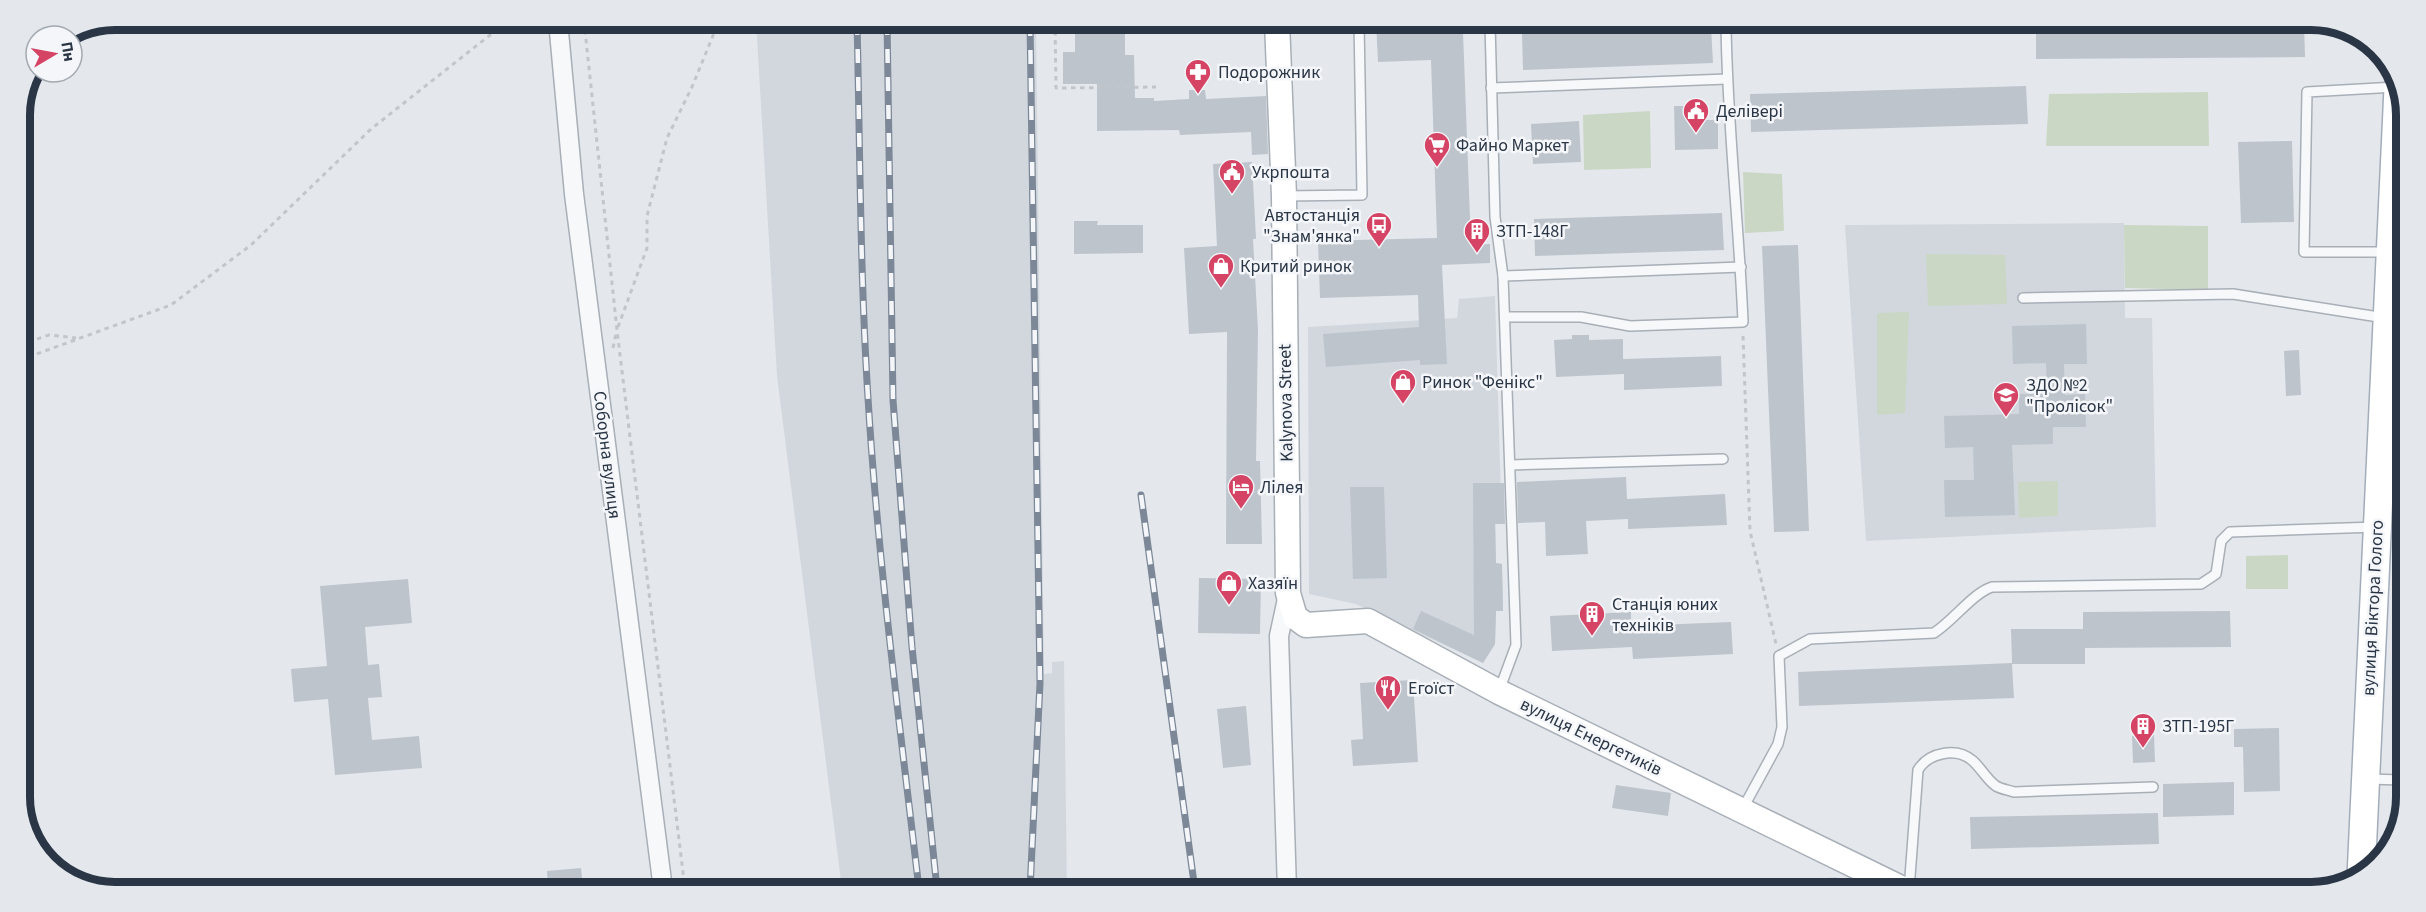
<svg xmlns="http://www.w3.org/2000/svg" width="2426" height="912" font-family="'Source Sans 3',sans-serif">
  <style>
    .built { fill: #d2d7de }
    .green { fill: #cad7c4 }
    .building { fill: #bdc4cc }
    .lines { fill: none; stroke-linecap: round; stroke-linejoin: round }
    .lane-casing { stroke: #a8afb7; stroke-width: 12 }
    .street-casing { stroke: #a8afb7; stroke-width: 21 }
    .secondary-casing { stroke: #a8afb7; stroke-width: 27 }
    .primary-casing { stroke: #a2adb9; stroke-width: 30 }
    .path { stroke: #c2c6cb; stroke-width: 3; stroke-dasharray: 4.5 4.5; stroke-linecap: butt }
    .lane { stroke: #f7f8fa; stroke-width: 9 }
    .street { stroke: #f7f8fa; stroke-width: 18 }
    .secondary { stroke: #fff; stroke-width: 24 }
    .primary { stroke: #fff; stroke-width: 27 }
    .rail-casing { stroke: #7c8897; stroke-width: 7 }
    .rail { stroke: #f4f6f9; stroke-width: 4.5; stroke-dasharray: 14; stroke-linecap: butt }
    .labels { text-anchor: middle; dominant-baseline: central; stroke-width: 5; stroke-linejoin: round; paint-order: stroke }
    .poi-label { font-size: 18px; fill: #2a3646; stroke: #f4f6f9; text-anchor: start }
    .street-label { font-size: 18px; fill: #2a3646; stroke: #f4f6f9 }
    .rim { fill: none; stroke: #2a3646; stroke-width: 8 }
  </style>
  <rect width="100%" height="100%" fill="#e4e8ec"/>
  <!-- built -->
  <g class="built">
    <path d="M756,21L1036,22L1044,674L1052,673V662L1064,661L1067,890L842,889L777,376Z"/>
    <path d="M2124,223L2125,318H2152L2156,527L1866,541L1845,225Z"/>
    <path d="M1495,296L1501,498H1495L1496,563L1502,564L1503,611H1496L1495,644L1483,663L1356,604L1309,594L1308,327L1457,318L1459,299Z"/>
    <path d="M1836,877L1864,891H1724V888Z"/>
  </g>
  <!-- green -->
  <g class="green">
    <path d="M2208,92L2209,146H2046L2049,94Z"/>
    <path d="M1650,111L1651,168L1584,170L1583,115Z"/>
    <path d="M1743,172L1782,174L1784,231L1745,233Z"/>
    <path d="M2124,225L2208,226V290L2125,288Z"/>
    <path d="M1926,254L2005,255L2007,304L1928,306Z"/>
    <path d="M1909,312L1905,413L1877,415V313Z"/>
    <path d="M2058,481V516L2019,518L2018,482Z"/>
    <path d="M2288,555V589H2246V556Z"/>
  </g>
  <!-- building -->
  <g class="building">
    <path d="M1075,22H1125V55H1134L1135,98H1154V101L1189,99V90H1205L1206,99L1266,96L1268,154L1252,155L1251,132L1180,135L1179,130L1097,131V84H1063V52H1075Z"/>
    <path d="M1376,22L1406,23V34L1463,32L1471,245L1490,244V263L1442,265L1447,364L1420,365V360L1326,367L1323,334L1419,327L1418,295L1320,298L1318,241L1437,238L1431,60L1378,62Z"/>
    <path d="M2036,24L2304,25L2305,57L2036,59Z"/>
    <path d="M1711,27L1713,63L1523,70L1522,34Z"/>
    <path d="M2026,86L2028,124L1751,132L1750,94Z"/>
    <path d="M1674,106H1707V120H1718V149L1675,150Z"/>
    <path d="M1579,121L1581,162L1533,164L1531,124Z"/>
    <path d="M2292,141L2294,222L2241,223L2238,142Z"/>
    <path d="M1252,162L1256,239H1253L1258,330L1256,461H1260L1262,544H1226L1227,332L1189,334L1184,248L1217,246L1213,164Z"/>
    <path d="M1722,213L1724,250L1535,256L1534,219Z"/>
    <path d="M1074,221H1098L1097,225H1143V253L1074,254Z"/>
    <path d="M1798,245L1809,531L1774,532L1762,246Z"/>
    <path d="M2086,324L2087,364H2064L2065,395L2085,394L2086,427H2053V444L2012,445L2015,515L1945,517L1944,480H1974L1973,447L1945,448L1944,416L2019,414V394H2047L2046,363L2013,364L2012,326Z"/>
    <path d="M1572,335H1589V340L1623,339V359L1721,356L1722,386L1624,390V374L1556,377L1554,340L1572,339Z"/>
    <path d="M2299,350L2301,395L2286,396L2284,351Z"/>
    <path d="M1626,477L1627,499L1725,494L1727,525L1628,529V519L1586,521L1588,554L1546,556L1545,522L1518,523L1517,482Z"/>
    <path d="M1473,483H1504L1505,524H1495L1496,563L1502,564L1503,611H1496L1495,644L1483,663L1413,629L1421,611L1474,635Z"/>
    <path d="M1350,487H1384L1387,578L1353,579Z"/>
    <path d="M1199,578L1261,579L1260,634L1198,633Z"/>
    <path d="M408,579L412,623L365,627L368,665L379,664L382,697L368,698L372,740L419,736L422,768L335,775L328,699L294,702L291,669L327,666L320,586Z"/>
    <path d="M2230,611L2231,647L2085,648V664H2012L2014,698L1799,706L1798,672L2012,663L2011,629H2083V612Z"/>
    <path d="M1631,612V626L1731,622L1733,654L1633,659L1632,647L1552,651L1550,616Z"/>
    <path d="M1413,680L1418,762L1353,766L1351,740L1363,739L1360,683Z"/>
    <path d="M1246,706L1251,765L1223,768L1217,709Z"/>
    <path d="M2279,728L2280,791L2244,792L2243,747H2234V729Z"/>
    <path d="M2154,735L2155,762L2133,763L2132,736Z"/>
    <path d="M2234,782V815L2163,817V784Z"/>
    <path d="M1616,785L1671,793L1668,816L1612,808Z"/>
    <path d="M2158,813L2159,844L1971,849L1970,817Z"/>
    <path d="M581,868L583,888H548L547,871Z"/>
  </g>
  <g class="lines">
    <!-- lane casing -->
    <g class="lane-casing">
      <g id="lane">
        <path d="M1490,23L1495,217L1503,276L1516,645L1499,691"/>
        <path d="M1491,88L1727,79"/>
        <path d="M1284,196L1362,195L1359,22"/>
        <path d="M2389,252H2304L2307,92L2396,87"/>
        <path d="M1503,276L1741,267"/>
        <path d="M2023,298L2233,294L2385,318"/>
        <path d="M1505,317H1581L1630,326L1743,322C1739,222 1727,123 1726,23"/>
        <path d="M1510,465L1723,459"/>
        <path d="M2368,779L2402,780"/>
        <path d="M1742,810L1778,744L1782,727L1779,656L1810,639L1934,633C1954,620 1973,593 1992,587L2201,584L2216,574L2221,541L2230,532L2376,527"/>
        <path d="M1909,890L1918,770C1929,752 1957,747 1973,761C1981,768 1987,780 1996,786C2001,789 2008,790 2014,792L2153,787"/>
      </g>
    </g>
    <!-- street casing -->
    <g class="street-casing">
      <g id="street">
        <path d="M558,21L574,194L663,889"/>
        <path d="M1287,890L1279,636L1288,594"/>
      </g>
    </g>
    <!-- secondary casing -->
    <g class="secondary-casing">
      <path id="secondary" d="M1277,22L1284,196L1288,593L1295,617L1306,625L1368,621L1499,692L1909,892"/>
    </g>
    <!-- primary casing -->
    <g class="primary-casing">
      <path id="primary" d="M2361,877L2398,88"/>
    </g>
    <!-- path -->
    <g class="path">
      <path d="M584,21L617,330L685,889"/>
      <path d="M1046,22V31H1055"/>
      <path d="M1055,22L1056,88L1156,87"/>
      <path d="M618,327L647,248V216L667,138L692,87L719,21"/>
      <path d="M1743,336L1750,531L1776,644"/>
      <path d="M20,345L49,335L76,338"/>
      <path d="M613,348L616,334"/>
      <path d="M20,360L171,305L251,245L371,129L509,20"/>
    </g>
    <!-- lane -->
    <use href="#lane" class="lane"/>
    <!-- street -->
    <use href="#street" class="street"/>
    <!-- secondary -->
    <use href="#secondary" class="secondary"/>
    <!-- primary -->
    <use href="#primary" class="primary"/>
    <!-- rail casing -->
    <g class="rail-casing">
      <g id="rail">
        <path d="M857,21C860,147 860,272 868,398C878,562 900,726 919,889"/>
        <path d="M887,21L893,400L912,647L937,889"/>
        <path d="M1030,22L1040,683L1030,890"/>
        <path d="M1141,495L1195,890"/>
      </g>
    </g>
    <!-- rail -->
    <use href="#rail" class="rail"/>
  </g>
  <!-- icons -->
  <defs>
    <g id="pharmacy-pin" transform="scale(1.35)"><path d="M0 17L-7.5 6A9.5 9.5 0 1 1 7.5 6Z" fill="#d54464" stroke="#f4f6f9"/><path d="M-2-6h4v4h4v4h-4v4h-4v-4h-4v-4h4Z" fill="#fff"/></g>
    <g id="civic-pin" transform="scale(1.35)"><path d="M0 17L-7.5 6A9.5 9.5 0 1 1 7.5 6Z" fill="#d54464" stroke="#f4f6f9"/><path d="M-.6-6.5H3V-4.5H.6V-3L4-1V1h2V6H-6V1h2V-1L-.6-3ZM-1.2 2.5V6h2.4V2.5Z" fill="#fff"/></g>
    <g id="supermarket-pin" transform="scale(1.35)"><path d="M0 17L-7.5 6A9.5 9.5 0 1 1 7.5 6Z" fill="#d54464" stroke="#f4f6f9"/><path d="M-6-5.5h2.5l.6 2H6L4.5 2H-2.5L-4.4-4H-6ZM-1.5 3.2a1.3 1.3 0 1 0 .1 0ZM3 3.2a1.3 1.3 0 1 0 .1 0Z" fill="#fff"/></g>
    <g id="bus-pin" transform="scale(1.35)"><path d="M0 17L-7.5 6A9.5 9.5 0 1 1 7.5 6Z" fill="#d54464" stroke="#f4f6f9"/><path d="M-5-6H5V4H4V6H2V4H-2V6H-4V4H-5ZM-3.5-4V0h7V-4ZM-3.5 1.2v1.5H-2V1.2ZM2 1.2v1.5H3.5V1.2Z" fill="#fff"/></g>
    <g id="building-pin" transform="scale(1.35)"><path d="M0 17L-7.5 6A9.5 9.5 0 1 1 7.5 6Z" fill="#d54464" stroke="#f4f6f9"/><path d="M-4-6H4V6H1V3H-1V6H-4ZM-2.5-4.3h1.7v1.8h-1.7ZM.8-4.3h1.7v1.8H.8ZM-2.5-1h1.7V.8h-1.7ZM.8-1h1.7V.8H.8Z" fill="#fff"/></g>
    <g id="shop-pin" transform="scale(1.35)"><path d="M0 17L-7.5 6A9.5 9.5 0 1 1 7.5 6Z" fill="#d54464" stroke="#f4f6f9"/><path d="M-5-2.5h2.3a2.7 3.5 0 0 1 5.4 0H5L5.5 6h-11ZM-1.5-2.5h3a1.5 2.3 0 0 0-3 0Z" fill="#fff"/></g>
    <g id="school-pin" transform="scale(1.35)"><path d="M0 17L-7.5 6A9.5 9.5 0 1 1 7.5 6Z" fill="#d54464" stroke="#f4f6f9"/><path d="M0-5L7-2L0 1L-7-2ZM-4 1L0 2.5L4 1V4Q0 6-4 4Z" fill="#fff"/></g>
    <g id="hotel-pin" transform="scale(1.35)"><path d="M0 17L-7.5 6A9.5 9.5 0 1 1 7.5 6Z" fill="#d54464" stroke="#f4f6f9"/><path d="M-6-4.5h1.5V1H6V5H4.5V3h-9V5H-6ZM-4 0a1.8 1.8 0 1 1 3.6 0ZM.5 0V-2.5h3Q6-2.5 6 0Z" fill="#fff"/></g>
    <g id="restaurant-pin" transform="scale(1.35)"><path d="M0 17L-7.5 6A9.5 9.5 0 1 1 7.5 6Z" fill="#d54464" stroke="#f4f6f9"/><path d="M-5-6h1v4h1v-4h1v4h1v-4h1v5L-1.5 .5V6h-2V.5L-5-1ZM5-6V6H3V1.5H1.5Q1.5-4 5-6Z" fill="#fff"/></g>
  </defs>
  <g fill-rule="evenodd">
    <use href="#pharmacy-pin" x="1198" y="72"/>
    <use href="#civic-pin" x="1696" y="111"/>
    <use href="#supermarket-pin" x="1437" y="145"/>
    <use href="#civic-pin" x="1232" y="172"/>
    <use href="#bus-pin" x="1379" y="225"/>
    <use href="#building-pin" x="1477" y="231"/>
    <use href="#shop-pin" x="1221" y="266"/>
    <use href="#shop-pin" x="1403" y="382"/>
    <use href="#school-pin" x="2006" y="395"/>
    <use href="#hotel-pin" x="1241" y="487"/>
    <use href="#shop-pin" x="1229" y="583"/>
    <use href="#building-pin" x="1592" y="614"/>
    <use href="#restaurant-pin" x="1388" y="688"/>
    <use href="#building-pin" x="2143" y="726"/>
  </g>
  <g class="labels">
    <!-- poi labels -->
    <g class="poi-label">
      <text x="1218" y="72">Подорожник</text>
      <text x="1716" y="111">Делівері</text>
      <text x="1456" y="145">Файно Маркет</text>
      <text x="1252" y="172">Укрпошта</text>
      <text x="1360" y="215" text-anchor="end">Автостанція<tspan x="1360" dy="21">"Знам'янка"</tspan></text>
      <text x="1496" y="231">ЗТП-148Г</text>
      <text x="1240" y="266">Критий ринок</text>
      <text x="1422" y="382">Ринок "Фенікс"</text>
      <text x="2026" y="385">ЗДО №2<tspan x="2026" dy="21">"Пролісок"</tspan></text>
      <text x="1260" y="487">Лілея</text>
      <text x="1248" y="583">Хазяїн</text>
      <text x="1612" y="604">Станція юних<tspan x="1612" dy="21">техніків</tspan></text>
      <text x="1408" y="688">Егоїст</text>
      <text x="2162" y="726">ЗТП-195Г</text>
    </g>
    <!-- street labels -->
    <g class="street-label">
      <text transform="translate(1286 403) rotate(-91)">Kalynova Street</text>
      <text transform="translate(607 455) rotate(83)">Соборна вулиця</text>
      <text transform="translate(2373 608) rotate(-87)">вулиця Віктора Голого</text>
      <text transform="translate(1591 737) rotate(26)">вулиця Енергетиків</text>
    </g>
  </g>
  <!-- crop -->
  <path d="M0 0H2426V912H0ZM115 30H2311A85 85 0 0 1 2396 115V797A85 85 0 0 1 2311 882H115A85 85 0 0 1 30 797V115A85 85 0 0 1 115 30Z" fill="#e4e7eb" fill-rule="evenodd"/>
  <path class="rim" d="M115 30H2311A85 85 0 0 1 2396 115V797A85 85 0 0 1 2311 882H115A85 85 0 0 1 30 797V115A85 85 0 0 1 115 30Z"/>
  <!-- north arrow -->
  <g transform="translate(54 54) rotate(80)"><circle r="28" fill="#f4f6f9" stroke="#a3a9b1" stroke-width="1.5"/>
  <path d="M0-4.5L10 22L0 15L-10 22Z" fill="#d54464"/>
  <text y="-9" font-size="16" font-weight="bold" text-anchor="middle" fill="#2a3646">Пн</text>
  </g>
</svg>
